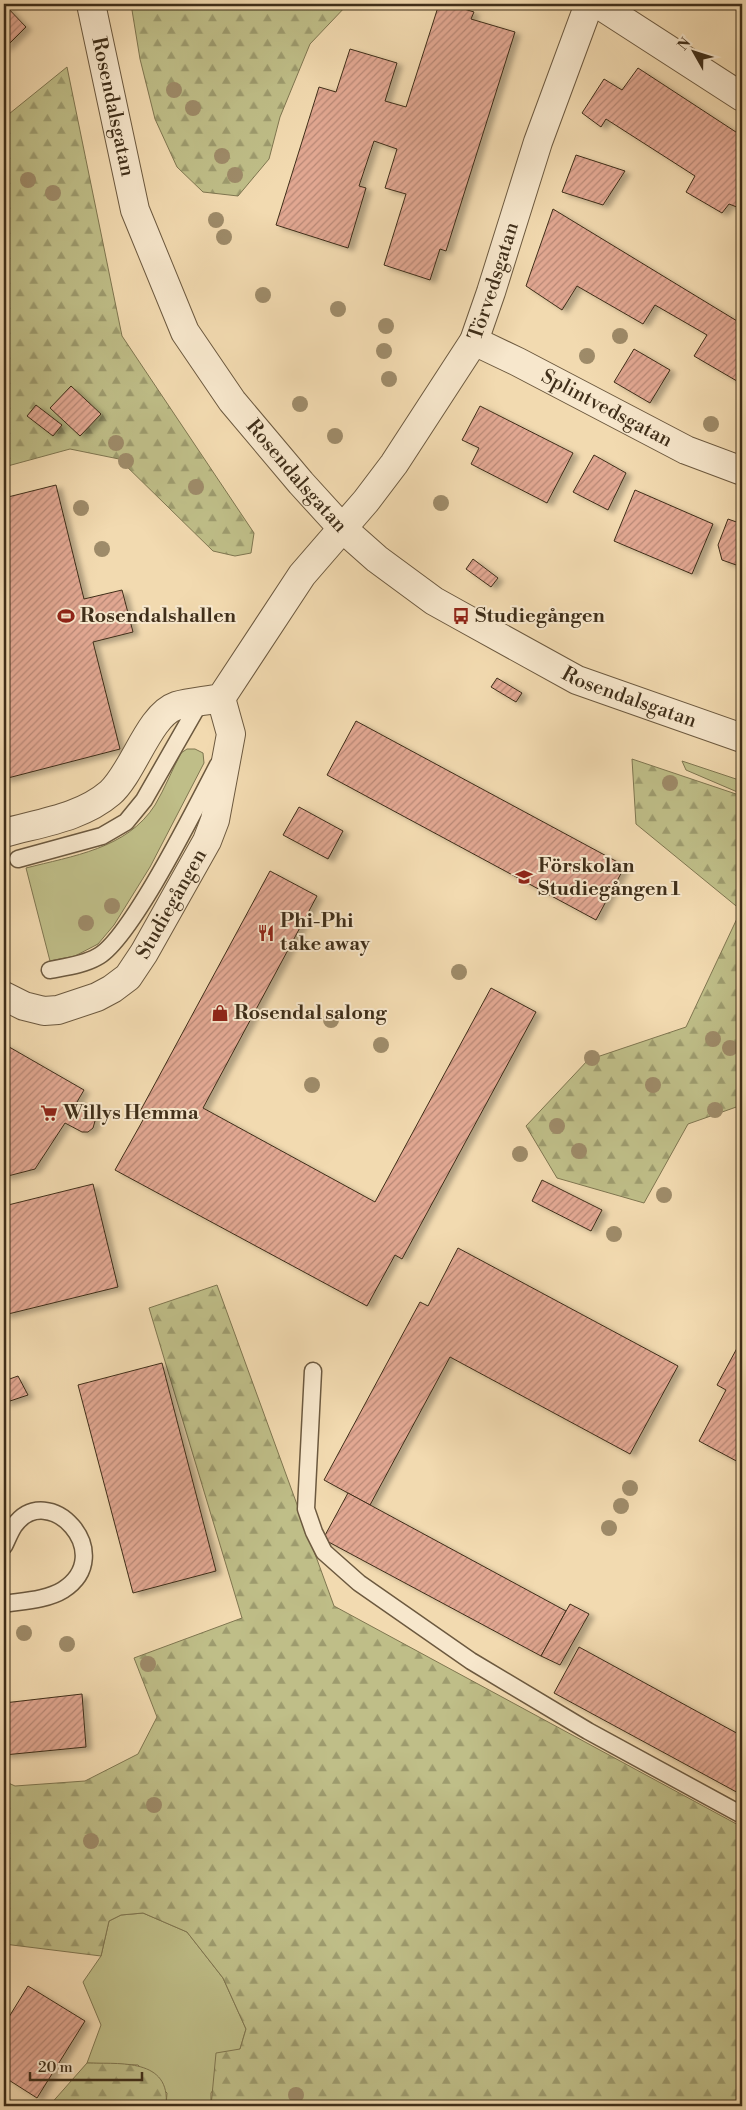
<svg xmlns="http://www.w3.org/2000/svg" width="746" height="2110" font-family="'Libre Bodoni',serif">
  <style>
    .green { fill: #bfbe88; stroke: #7f7650 }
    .forest { fill: url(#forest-firs); stroke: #7f7650 }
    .building { fill: url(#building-hatch); stroke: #3f2e19; filter: url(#shadow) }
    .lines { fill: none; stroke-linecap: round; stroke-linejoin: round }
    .service-casing { stroke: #6c593f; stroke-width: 19 }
    .minor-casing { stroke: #6c593f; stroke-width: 30 }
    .tertiary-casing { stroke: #6c593f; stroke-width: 30 }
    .service { stroke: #f7e7cc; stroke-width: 16 }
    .minor { stroke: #f7e7cc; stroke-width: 28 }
    .tertiary { stroke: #f7e7cc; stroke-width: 28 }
    .tree { fill: #9e8b69 }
    .labels { text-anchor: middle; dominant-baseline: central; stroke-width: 4; stroke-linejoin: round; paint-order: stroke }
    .street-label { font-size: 20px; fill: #3f2e19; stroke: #f7e7cc }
    .poi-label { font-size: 20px; font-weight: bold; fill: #3f2e19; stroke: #f7e7cc; text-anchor: start }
  </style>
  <defs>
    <pattern id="forest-firs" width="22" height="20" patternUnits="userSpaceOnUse" patternTransform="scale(1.25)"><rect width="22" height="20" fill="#bfbe88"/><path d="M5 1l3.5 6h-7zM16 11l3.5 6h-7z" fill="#9d9b6e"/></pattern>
    <pattern id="building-hatch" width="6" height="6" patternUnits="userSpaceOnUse" patternTransform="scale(1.25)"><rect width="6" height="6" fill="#e1a791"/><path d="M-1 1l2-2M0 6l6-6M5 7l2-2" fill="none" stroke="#b88876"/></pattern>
    <filter id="shadow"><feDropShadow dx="5.5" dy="3" stdDeviation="2.5" flood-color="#0004"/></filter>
  </defs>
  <rect width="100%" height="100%" fill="#f2dab0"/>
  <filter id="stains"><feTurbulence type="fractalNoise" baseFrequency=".004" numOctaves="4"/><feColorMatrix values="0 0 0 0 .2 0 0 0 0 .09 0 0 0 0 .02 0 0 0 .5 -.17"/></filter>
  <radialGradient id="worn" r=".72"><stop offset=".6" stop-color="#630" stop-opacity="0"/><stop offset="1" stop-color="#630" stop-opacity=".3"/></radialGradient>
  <!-- green -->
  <g class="green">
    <path d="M187,749H195L203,753L204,763L150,867L114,925L98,944L75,956L50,961L26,868C72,856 127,849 155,805C165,788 172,770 181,753Z"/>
    <path d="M682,761L742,781V794L686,770Z"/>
    <path d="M143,1913L187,1932L223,1978L246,2029L240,2049L211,2093V2106H166L167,2093L138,2065L87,2063L101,2025L83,1982L101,1956L109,1921L121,1915Z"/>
  </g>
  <!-- forest -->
  <g class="forest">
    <path d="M131,4H348L310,44L280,117L269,159L238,196L203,192L177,167L155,119L140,59Z"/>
    <path d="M67,67L122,336L254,533L251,553L235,556L213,551L119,459L70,449L4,467V118Z"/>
    <path d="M632,759L742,796V1105L688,1124L644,1203L557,1178L526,1126L588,1060L686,1027L741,910L636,824Z"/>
    <path d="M217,1285L334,1606L742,1827V2106H211L216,2053L240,2049L246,2029L223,1978L187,1932L143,1913L121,1915L109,1921L101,1956L4,1944V1781L15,1786L85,1781L138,1754L157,1717L134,1658L242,1618L149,1308Z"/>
    <path d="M87,2063C120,2064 171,2058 166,2106H49Z"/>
  </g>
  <!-- building -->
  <g class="building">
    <path d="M4,4L26,27L4,49Z"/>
    <path d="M439,4H448L474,12L471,19L515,32L446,251L440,249L430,280L384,265L406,194L385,188L397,149L374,141L359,186L366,188L348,248L276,225L319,87L336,92L350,49L397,63L385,101L406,107Z"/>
    <path d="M638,68L742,136V209L729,204L722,213L686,192L695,176L606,119L601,127L582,113L604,79L622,90Z"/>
    <path d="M576,155L625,171L603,205L562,192Z"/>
    <path d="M553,209L742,324V384L694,356L707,335L655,305L643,324L577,286L562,310L526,286Z"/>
    <path d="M634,349L670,370L650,403L614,382Z"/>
    <path d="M71,386L101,414L80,436L50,408Z"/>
    <path d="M36,405L62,425L53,436L27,416Z"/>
    <path d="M480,406L573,453L547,503L471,464L479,448L462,440Z"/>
    <path d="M594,455L626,473L608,510L573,492Z"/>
    <path d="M56,485L84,599L122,590L133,632L93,642L120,749L4,779V498Z"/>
    <path d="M635,490L713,524L692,574L614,541Z"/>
    <path d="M728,519L742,524V567L722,560L718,545Z"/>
    <path d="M473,559L498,578L491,587L466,569Z"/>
    <path d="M497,678L522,693L516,702L491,687Z"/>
    <path d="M356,721L625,866L596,920L327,775Z"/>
    <path d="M299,807L343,831L328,859L283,835Z"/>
    <path d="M270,871L317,896L203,1108L375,1202L491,988L536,1012L402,1259L395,1255L367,1306L115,1170L143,1120L137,1117Z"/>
    <path d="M4,1044L84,1090L77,1102L92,1110L95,1121L93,1128L88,1132H82L65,1123L35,1169L4,1177Z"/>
    <path d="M542,1180L602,1210L591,1231L532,1201Z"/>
    <path d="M93,1184L118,1287L4,1315V1206Z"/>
    <path d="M458,1248L678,1366L630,1454L450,1357L370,1505L324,1480L420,1302L428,1306Z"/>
    <path d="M742,1339V1464L699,1441L726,1390L717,1385Z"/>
    <path d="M162,1363L216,1571L133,1593L78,1385Z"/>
    <path d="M18,1376L28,1395L4,1403V1381Z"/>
    <path d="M348,1493L566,1611L541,1656L323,1539Z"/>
    <path d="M570,1604L589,1614L560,1665L541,1656Z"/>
    <path d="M579,1647L742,1736V1795L554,1693Z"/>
    <path d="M82,1694L86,1747L4,1755V1703Z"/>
    <path d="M28,1986L85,2021L37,2098L4,2077V2025Z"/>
  </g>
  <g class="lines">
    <!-- service casing -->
    <g class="service-casing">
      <g id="service">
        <path d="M18,859L102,836L126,822L144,800L200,702"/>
        <path d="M50,970C65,967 83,965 97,957C130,941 198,803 218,765"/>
        <path d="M313,1371L306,1509L314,1532L324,1552L359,1583L471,1661L588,1731L742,1815"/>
        <path d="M4,1546C7,1540 10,1532 14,1526C48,1478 119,1554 63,1590C47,1600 22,1601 4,1604"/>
      </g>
    </g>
    <!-- minor casing -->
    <g class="minor-casing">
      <g id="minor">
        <path d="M598,4L742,97"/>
        <path id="s1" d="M474,341L518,362L686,450L742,471"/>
        <path id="s2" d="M4,833C39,823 81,818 110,793C133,773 149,715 176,706C190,702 206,701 221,698L302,575L366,501L394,464L474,341L491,292L538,142L589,4"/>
        <path id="s3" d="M4,996L24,1006L44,1011L58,1010L97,997L112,989L128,977L144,953L207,841L215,820L231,734L221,698"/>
      </g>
    </g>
    <!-- tertiary casing -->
    <g class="tertiary-casing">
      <g id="tertiary">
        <path id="s4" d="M91,4L135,210L185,332L232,401L301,483L342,528L377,559L434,601L461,616L577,680L742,738"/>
      </g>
    </g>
    <!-- service -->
    <use href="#service" class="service"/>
    <!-- minor -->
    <use href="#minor" class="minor"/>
    <!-- tertiary -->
    <use href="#tertiary" class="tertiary"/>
  </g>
  <!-- trees -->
  <g class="tree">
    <circle cx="174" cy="90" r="8"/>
    <circle cx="193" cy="108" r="8"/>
    <circle cx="222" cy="156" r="8"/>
    <circle cx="235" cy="175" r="8"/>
    <circle cx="28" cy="180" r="8"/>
    <circle cx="53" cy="193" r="8"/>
    <circle cx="216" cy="220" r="8"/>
    <circle cx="224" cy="237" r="8"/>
    <circle cx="263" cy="295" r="8"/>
    <circle cx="338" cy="309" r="8"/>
    <circle cx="386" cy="326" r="8"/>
    <circle cx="620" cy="336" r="8"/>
    <circle cx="384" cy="351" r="8"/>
    <circle cx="587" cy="356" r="8"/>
    <circle cx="389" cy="379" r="8"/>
    <circle cx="300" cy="404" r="8"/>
    <circle cx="711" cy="424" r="8"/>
    <circle cx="335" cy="436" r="8"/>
    <circle cx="116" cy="443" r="8"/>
    <circle cx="126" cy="461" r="8"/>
    <circle cx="196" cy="487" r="8"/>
    <circle cx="441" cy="503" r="8"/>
    <circle cx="81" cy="508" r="8"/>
    <circle cx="102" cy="549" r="8"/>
    <circle cx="670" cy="783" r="8"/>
    <circle cx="112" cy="906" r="8"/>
    <circle cx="86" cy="923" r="8"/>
    <circle cx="459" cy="972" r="8"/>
    <circle cx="331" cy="1020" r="8"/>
    <circle cx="713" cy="1039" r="8"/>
    <circle cx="381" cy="1045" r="8"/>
    <circle cx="730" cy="1048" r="8"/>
    <circle cx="592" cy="1058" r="8"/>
    <circle cx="312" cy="1085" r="8"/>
    <circle cx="653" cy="1085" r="8"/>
    <circle cx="715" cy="1110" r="8"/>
    <circle cx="557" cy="1126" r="8"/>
    <circle cx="579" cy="1151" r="8"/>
    <circle cx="520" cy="1154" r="8"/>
    <circle cx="664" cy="1195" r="8"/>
    <circle cx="614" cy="1234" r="8"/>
    <circle cx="630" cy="1488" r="8"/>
    <circle cx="621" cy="1506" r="8"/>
    <circle cx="609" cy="1528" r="8"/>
    <circle cx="24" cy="1633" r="8"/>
    <circle cx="67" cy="1644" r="8"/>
    <circle cx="148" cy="1664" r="8"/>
    <circle cx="154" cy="1805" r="8"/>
    <circle cx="91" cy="1841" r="8"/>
    <circle cx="296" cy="2095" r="8"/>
  </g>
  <!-- icons -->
  <defs>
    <g id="stadium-bare" transform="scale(1.35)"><path d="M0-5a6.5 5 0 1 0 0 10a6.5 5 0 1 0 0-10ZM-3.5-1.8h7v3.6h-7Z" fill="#8f2418" stroke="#f7e7cc" stroke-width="2.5" paint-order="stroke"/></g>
    <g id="bus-bare" transform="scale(1.35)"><path d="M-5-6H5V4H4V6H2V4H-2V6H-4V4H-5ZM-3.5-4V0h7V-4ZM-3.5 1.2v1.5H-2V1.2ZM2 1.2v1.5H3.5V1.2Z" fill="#8f2418" stroke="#f7e7cc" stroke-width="2.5" paint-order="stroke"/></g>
    <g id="school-bare" transform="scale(1.35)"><path d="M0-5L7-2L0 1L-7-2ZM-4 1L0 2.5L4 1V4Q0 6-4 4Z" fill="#8f2418" stroke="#f7e7cc" stroke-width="2.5" paint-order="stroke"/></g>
    <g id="restaurant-bare" transform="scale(1.35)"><path d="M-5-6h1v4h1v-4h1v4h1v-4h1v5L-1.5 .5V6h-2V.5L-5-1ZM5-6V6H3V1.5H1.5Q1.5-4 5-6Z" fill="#8f2418" stroke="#f7e7cc" stroke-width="2.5" paint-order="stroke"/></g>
    <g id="shop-bare" transform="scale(1.35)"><path d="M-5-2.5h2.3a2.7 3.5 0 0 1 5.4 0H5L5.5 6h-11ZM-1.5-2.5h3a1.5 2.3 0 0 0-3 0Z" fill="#8f2418" stroke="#f7e7cc" stroke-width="2.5" paint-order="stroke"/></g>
    <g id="supermarket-bare" transform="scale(1.35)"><path d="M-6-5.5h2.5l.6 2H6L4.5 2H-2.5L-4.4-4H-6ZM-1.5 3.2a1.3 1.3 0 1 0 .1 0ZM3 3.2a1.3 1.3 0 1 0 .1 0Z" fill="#8f2418" stroke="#f7e7cc" stroke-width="2.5" paint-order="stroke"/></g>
  </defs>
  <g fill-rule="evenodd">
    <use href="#stadium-bare" x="66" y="616"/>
    <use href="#bus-bare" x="461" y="616"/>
    <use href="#school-bare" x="524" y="877"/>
    <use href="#restaurant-bare" x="266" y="933"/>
    <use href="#shop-bare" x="220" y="1013"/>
    <use href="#supermarket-bare" x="49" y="1113"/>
  </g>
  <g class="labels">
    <!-- street labels -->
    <g class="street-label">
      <text stroke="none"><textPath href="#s4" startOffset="105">Rosendalsgatan</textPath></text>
      <text stroke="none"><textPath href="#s2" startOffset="772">Törvedsgatan</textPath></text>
      <text stroke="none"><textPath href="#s1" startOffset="149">Splintvedsgatan</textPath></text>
      <text stroke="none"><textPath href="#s4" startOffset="525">Rosendalsgatan</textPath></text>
      <text stroke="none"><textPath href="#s4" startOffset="930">Rosendalsgatan</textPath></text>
      <text stroke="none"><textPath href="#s3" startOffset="220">Studiegången</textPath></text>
    </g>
    <!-- poi labels -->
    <g class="poi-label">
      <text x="80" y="616">Rosendalshallen</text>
      <text x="475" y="616">Studiegången</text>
      <text x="538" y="866">Förskolan<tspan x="538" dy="23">Studiegången 1</tspan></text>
      <text x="280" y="921">Phi-Phi<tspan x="280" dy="23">take away</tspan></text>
      <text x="234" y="1013">Rosendal salong</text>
      <text x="63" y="1113">Willys Hemma</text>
    </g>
  </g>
  <!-- margin -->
  <rect width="746" height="2110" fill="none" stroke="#f2dab0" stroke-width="20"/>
  <rect x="5" y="5" width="736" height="2100" fill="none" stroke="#3f2e19" stroke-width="2.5"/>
  <rect x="10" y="10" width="726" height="2090" fill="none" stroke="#3f2e19"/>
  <!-- north arrow -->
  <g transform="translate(694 52) rotate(309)" stroke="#f7e7cc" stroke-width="4" paint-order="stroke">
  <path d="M0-4L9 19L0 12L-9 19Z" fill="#3f2e19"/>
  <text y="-8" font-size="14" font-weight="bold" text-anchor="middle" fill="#3f2e19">N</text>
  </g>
  <!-- scale -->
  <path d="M30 2072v8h112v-8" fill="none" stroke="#3f2e19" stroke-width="2.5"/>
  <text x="38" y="2072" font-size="15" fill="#3f2e19" stroke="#f7e7cc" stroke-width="4" paint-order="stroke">20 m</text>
  <rect width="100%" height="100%" filter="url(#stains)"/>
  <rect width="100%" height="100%" fill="url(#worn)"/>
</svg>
